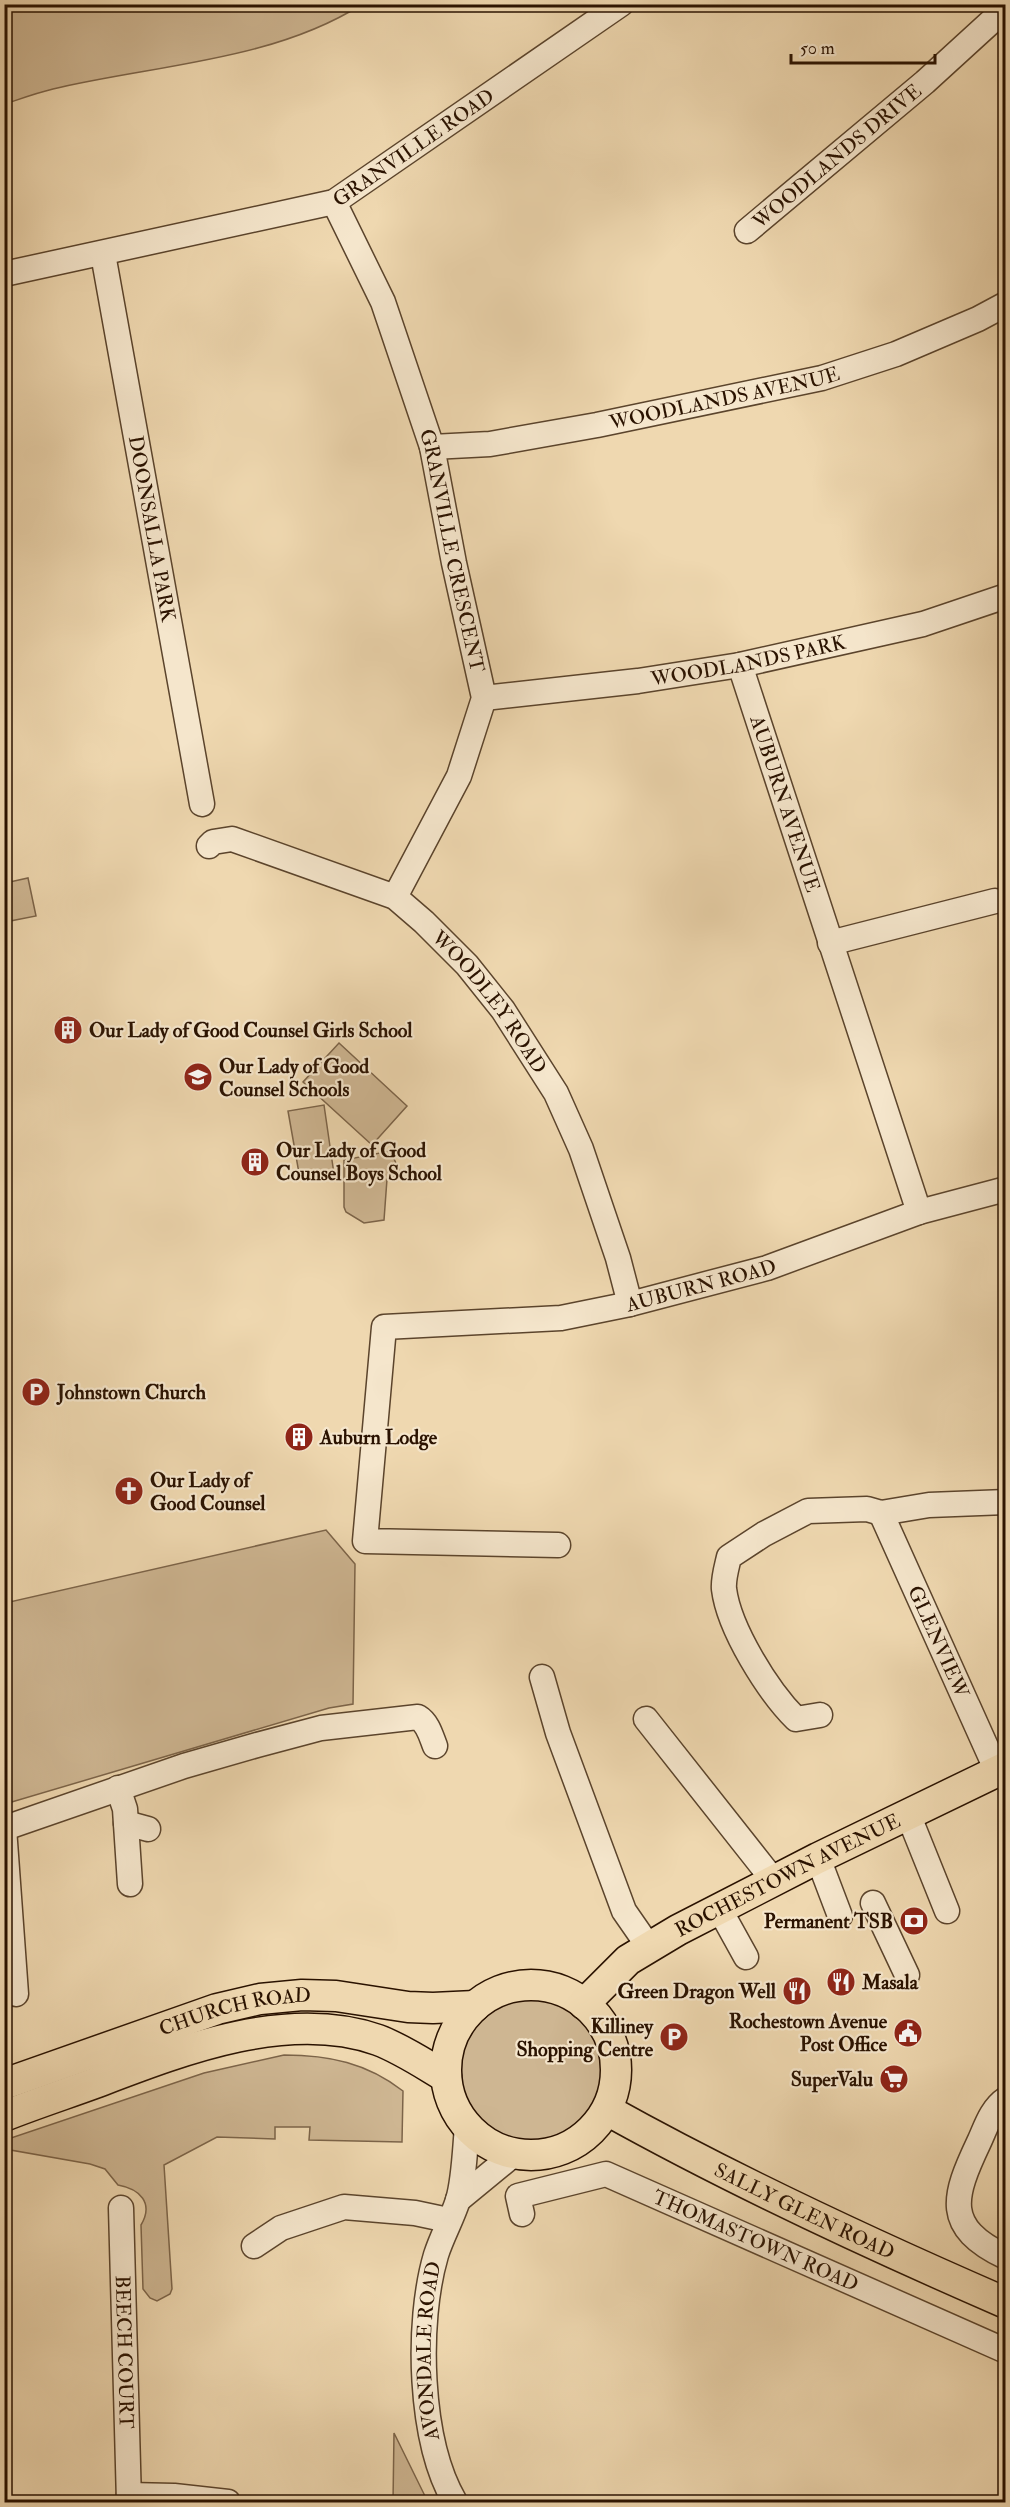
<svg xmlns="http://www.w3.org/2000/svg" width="1010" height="2507" font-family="'IM FELL Double Pica',serif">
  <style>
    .green { fill: #ceb692; stroke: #7c6449; stroke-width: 1.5 }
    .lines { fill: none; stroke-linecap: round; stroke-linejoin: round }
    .minor-casing { stroke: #5b442c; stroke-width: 27 }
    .major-casing { stroke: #2a1200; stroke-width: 33 }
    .minor { stroke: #f5e6cc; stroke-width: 24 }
    .major { stroke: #efd8b0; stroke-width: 30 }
    .labels { text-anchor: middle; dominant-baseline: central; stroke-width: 4.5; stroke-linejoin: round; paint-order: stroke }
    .street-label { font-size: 20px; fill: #2a1200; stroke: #f5e6cc }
    .poi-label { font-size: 20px; font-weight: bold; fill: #2a1200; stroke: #f5e6cc; text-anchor: start }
  </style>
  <rect width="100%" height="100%" fill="#efd8b0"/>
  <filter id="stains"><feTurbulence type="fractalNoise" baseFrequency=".00333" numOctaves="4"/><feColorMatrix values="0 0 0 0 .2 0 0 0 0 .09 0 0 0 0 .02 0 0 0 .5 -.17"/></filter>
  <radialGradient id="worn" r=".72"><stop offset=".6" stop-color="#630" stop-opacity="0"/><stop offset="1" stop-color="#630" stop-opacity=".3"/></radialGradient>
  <!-- green -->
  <g class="green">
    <path d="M4,5L5,4L361,5C272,61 154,65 53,89C36,93 20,99 5,104Z"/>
    <path d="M28,878L36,916L5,922V883Z"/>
    <path d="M339,1043L407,1106L372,1145L303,1082Z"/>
    <path d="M324,1105L334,1174L300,1179L288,1111Z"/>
    <path d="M390,1151L402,1175L387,1179L384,1220L364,1223L346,1212L344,1207V1160Z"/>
    <path d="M326,1530L355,1564L353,1704L329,1708L5,1804V1603Z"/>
    <circle cx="532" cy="2070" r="72"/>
    <path d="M284,2055C329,2055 367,2063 403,2091L402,2142L309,2140L310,2127H275V2139L217,2137L164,2165L172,2289L170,2294L157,2301L150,2298L143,2289L141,2225C154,2203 140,2189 118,2185L105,2169L90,2164L5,2149V2140L204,2073Z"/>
    <path d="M394,2433L425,2496L424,2502H393Z"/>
  </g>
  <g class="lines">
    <!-- minor casing -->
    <g class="minor-casing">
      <g id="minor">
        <path id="s1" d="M334,202L383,302L432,447L454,563L484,698L459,776L395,897"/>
        <path id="s2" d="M747,231L925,82L1006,8"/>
        <path id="s3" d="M103,254L202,804"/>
        <path id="s4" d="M4,274L334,202L621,4"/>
        <path id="s5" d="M432,447L490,444L597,425L822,378L896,354L978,319L1006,304"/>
        <path id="s6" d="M740,665L919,1212"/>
        <path id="s7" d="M484,698L638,681L740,665L923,624L1006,596"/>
        <path id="s8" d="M209,846L213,842L232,839L395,897L424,922L467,965L503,1010L556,1093L581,1149L618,1258L630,1304"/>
        <path d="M830,943L995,901"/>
        <path id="s9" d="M881,1513L997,1771"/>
        <path id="s10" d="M558,1545L365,1541L384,1327L561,1318L630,1304L767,1268L919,1212L1006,1189"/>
        <path d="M542,1677L558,1733L624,1911L649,1947"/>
        <path d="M820,1715L796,1719C768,1691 729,1629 724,1589C723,1579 727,1566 729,1557L764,1534L808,1511L867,1509L881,1513L929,1505L1006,1502"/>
        <path d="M646,1719L774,1881"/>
        <path d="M118,1788L125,1809L130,1884"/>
        <path d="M908,1814L947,1911"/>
        <path d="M126,1823L148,1829"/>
        <path d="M4,1828L16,1994"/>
        <path d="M5,1828L184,1766L257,1745L321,1728L418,1717C428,1723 431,1736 435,1746"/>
        <path d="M818,1858L840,1916"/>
        <path d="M873,1903L907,1975"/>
        <path d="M720,1910L746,1957"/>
        <path d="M1006,2099C991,2109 986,2127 979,2142C953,2197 943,2227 1006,2257"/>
        <path d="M458,2200L514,2154"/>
        <path id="s11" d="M121,2208L129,2502"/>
        <path id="s12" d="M522,2214L518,2196L606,2174L1006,2351"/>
        <path d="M254,2246L281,2228L344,2207L415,2213L448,2220"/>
        <path d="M129,2495L174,2496L228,2502"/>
        <path id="s13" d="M455,2502C419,2441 416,2323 436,2255C442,2236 452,2219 458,2200C464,2181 465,2148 467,2127"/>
      </g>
    </g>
    <!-- major casing -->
    <g class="major-casing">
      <g id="major">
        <circle cx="531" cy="2070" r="85"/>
        <path id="s14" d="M584,2004L628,1960L678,1930L818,1858L1006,1767"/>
        <path id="s15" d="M4,2084L217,2009L260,1999L302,1995L336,1996L408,2007L433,2008L475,2006"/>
        <path id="s16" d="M607,2110C736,2182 870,2244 1006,2303"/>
        <path d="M4,2116C34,2104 65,2094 95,2083C179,2051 287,2008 378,2040C402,2049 424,2064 446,2077"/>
      </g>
    </g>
    <!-- minor -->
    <use href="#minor" class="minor"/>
    <!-- major -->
    <use href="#major" class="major"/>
  </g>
  <!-- icons -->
  <defs>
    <g id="building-disc" transform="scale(1.5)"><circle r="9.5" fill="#8f2418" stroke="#f5e6cc"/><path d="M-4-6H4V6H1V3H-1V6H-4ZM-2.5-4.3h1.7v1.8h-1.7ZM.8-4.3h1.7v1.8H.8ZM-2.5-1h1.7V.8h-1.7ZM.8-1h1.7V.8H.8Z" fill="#fff"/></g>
    <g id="school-disc" transform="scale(1.5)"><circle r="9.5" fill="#8f2418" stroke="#f5e6cc"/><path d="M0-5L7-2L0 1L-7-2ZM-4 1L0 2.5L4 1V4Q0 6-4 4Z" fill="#fff"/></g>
    <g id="parking-disc" transform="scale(1.5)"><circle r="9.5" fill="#8f2418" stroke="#f5e6cc"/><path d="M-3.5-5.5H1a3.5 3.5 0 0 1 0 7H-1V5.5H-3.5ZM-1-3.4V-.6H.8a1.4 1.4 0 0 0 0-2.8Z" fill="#fff"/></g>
    <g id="church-disc" transform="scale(1.5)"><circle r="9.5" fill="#8f2418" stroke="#f5e6cc"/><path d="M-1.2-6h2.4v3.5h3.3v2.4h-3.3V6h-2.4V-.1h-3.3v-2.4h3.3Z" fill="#fff"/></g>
    <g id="bank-disc" transform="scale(1.5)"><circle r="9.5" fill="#8f2418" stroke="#f5e6cc"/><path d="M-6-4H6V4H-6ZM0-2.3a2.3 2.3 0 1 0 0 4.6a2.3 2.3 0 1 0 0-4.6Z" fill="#fff"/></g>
    <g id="restaurant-disc" transform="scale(1.5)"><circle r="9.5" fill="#8f2418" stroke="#f5e6cc"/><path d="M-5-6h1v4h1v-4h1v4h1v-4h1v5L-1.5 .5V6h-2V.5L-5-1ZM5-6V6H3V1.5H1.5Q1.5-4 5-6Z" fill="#fff"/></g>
    <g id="civic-disc" transform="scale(1.5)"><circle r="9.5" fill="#8f2418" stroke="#f5e6cc"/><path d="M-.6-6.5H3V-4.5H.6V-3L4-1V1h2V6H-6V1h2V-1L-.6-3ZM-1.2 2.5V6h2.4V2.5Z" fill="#fff"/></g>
    <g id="supermarket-disc" transform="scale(1.5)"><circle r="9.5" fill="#8f2418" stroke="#f5e6cc"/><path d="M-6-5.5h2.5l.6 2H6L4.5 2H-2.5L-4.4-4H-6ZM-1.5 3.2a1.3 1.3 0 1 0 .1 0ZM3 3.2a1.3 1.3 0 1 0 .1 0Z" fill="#fff"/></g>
  </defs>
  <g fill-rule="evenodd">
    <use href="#building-disc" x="68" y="1030"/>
    <use href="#school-disc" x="198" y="1077"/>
    <use href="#building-disc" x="255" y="1162"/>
    <use href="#parking-disc" x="36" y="1392"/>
    <use href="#building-disc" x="299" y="1437"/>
    <use href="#church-disc" x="129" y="1491"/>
    <use href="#bank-disc" x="914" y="1921"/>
    <use href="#restaurant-disc" x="841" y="1982"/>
    <use href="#restaurant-disc" x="797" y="1991"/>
    <use href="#civic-disc" x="908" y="2033"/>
    <use href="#parking-disc" x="674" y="2037"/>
    <use href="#supermarket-disc" x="894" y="2079"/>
  </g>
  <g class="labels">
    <!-- street labels -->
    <g class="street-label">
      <text stroke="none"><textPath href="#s4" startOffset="434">GRANVILLE ROAD</textPath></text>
      <text stroke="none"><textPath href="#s2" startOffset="117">WOODLANDS DRIVE</textPath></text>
      <text stroke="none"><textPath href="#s5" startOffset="297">WOODLANDS AVENUE</textPath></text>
      <text stroke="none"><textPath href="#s3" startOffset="279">DOONSALLA PARK</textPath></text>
      <text stroke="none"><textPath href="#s1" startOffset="370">GRANVILLE CRESCENT</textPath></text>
      <text stroke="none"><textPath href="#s7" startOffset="267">WOODLANDS PARK</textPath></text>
      <text stroke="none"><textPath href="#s6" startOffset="146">AUBURN AVENUE</textPath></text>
      <text stroke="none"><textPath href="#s8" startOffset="340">WOODLEY ROAD</textPath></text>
      <text stroke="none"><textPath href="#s10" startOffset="729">AUBURN ROAD</textPath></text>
      <text stroke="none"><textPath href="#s9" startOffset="141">GLENVIEW</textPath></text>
      <text stroke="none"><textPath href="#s14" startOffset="243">ROCHESTOWN AVENUE</textPath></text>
      <text stroke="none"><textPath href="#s15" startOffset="243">CHURCH ROAD</textPath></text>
      <text stroke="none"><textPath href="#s16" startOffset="222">SALLY GLEN ROAD</textPath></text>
      <text stroke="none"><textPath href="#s12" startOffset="273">THOMASTOWN ROAD</textPath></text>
      <text stroke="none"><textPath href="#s13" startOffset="156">AVONDALE ROAD</textPath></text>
      <text stroke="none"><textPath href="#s11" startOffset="144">BEECH COURT</textPath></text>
    </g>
    <!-- poi labels -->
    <g class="poi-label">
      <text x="89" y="1030">Our Lady of Good Counsel Girls School</text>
      <text x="219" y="1066">Our Lady of Good<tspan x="219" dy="23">Counsel Schools</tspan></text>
      <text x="276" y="1150">Our Lady of Good<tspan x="276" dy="23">Counsel Boys School</tspan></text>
      <text x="57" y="1392">Johnstown Church</text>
      <text x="320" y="1437">Auburn Lodge</text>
      <text x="150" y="1480">Our Lady of<tspan x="150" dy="23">Good Counsel</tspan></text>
      <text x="893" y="1921" text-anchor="end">Permanent TSB</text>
      <text x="862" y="1982">Masala</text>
      <text x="776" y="1991" text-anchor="end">Green Dragon Well</text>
      <text x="887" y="2021" text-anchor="end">Rochestown Avenue<tspan x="887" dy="23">Post Office</tspan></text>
      <text x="653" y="2026" text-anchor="end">Killiney<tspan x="653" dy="23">Shopping Centre</tspan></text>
      <text x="873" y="2079" text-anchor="end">SuperValu</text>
    </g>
  </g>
  <!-- margin -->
  <rect width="1010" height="2507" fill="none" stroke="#efd8b0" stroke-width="24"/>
  <rect x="6" y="6" width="998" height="2495" fill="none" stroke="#2a1200" stroke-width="3"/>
  <rect x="12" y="12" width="986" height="2483" fill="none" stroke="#2a1200" stroke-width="1.5"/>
  <!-- scale -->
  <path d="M791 54v9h144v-9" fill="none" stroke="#2a1200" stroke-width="3"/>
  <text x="800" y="54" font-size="18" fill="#2a1200" stroke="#f5e6cc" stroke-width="4.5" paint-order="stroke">50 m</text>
  <rect width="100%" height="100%" filter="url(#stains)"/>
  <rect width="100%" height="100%" fill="url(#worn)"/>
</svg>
